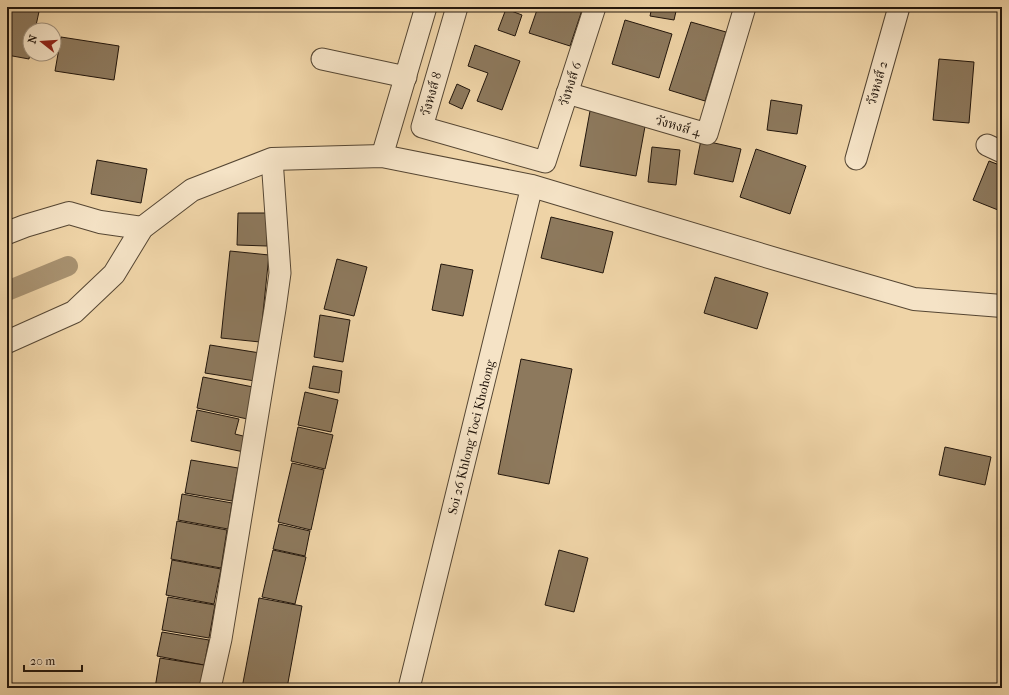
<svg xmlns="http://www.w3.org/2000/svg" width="1009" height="695" font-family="'IM FELL French Canon','Noto Serif Thai',serif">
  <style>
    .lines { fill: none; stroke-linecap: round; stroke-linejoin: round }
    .canal { stroke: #a99372; stroke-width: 20 }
    .building { fill: #8d795d; stroke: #22160c }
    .minor-casing { stroke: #554633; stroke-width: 23 }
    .tertiary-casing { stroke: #554633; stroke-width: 24 }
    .minor { stroke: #f5e3c6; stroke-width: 21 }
    .tertiary { stroke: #f5e3c6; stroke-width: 22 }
    .labels { text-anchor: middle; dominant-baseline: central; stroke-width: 4; stroke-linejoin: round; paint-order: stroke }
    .street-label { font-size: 13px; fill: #22160c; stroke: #f5e3c6 }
  </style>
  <rect width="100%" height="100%" fill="#efd4a7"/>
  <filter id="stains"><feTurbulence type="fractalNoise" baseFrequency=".005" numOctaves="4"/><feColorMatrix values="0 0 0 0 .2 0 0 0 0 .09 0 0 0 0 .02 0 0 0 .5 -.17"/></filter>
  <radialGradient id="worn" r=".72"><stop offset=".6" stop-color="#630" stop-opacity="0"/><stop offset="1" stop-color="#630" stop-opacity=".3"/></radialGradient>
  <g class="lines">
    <!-- canal -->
    <path class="canal" d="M7,291L68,266"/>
  </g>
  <!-- building -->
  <g class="building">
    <path d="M7,7H40L35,30H30V53L29,59L7,55Z"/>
    <path d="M538,7H583L570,46L529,33Z"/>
    <path d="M652,7H677L674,20L650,16Z"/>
    <path d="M506,9L522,15L515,36L498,30Z"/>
    <path d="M625,20L672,34L659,78L612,64Z"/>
    <path d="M691,22L726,32L705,101L669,90Z"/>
    <path d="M61,37L119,46L114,80L55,71Z"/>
    <path d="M475,45L520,61L502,110L477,101L488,73L468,66Z"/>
    <path d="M939,59L974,62L969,123L933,120Z"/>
    <path d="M457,84L470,90L462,109L449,103Z"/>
    <path d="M771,100L802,105L797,134L767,130Z"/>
    <path d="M590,111L646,121L636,176L580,166Z"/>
    <path d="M701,140L741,149L733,182L694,174Z"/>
    <path d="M652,147L680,150L676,185L648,182Z"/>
    <path d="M756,149L806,166L790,214L740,197Z"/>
    <path d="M97,160L147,169L141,203L91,194Z"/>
    <path d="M989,161L1002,166V199L998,210L973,200Z"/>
    <path d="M238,213H267V246L237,245Z"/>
    <path d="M551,217L613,232L603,273L541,258Z"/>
    <path d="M230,251L269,255L260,342L221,338Z"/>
    <path d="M337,259L367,267L354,316L324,309Z"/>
    <path d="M441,264L473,270L463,316L432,310Z"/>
    <path d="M715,277L768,293L757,329L704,313Z"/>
    <path d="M320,315L350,320L343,362L314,357Z"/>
    <path d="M210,345L260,353L255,381L205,373Z"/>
    <path d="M521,359L572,369L549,484L498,474Z"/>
    <path d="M313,366L342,371L339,393L309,388Z"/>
    <path d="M203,377L258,388L252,420L197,408Z"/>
    <path d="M305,392L338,400L331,432L298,425Z"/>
    <path d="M197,410L239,419L235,434L247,437L244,452L191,441Z"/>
    <path d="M298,427L333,435L325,469L291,461Z"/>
    <path d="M945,447L991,457L985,485L939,475Z"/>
    <path d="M191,460L238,468L232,501L185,493Z"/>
    <path d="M292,463L324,470L311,530L278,522Z"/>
    <path d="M182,494L232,503L228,529L178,520Z"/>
    <path d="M177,521L227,530L221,568L171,559Z"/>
    <path d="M279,524L310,531L305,556L273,549Z"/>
    <path d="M273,550L306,557L295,604L262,597Z"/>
    <path d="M559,550L588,558L574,612L545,605Z"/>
    <path d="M172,560L221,569L214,604L166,595Z"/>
    <path d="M168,597L215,605L209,638L162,630Z"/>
    <path d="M259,598L302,606L287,688H242Z"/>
    <path d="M162,632L209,640L204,665L157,656Z"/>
    <path d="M160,658L204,665L200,688H155Z"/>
    <path d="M919,685L942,688H918Z"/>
  </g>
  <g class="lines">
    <!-- minor casing -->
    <g class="minor-casing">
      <g id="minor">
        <path d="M457,7L422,127L545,162L595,7"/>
        <path d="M322,59L406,77"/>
        <path d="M567,93L707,134L745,7"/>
        <path d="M987,145L1002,152"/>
        <path d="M382,156L426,7"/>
        <path d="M856,159L899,7"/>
        <path d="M210,688L221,639L275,309L280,273L272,159"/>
        <path d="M409,688L532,186"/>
      </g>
    </g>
    <!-- tertiary casing -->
    <g class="tertiary-casing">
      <g id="tertiary">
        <path d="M7,233L25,226L69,213L100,222L142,228"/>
        <path d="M7,342L74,312L114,274L142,228L192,190L272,159L382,156L532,186L779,260L914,299L1002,306"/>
      </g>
    </g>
    <!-- minor -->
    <use href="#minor" class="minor"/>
    <!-- tertiary -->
    <use href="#tertiary" class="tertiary"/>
  </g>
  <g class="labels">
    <!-- street labels -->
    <g class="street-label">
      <text transform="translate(877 83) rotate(-74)">วังหงส์ 2</text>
      <text transform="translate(570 84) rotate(-72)">วังหงส์ 6</text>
      <text transform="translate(431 94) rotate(-74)">วังหงส์ 8</text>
      <text transform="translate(678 126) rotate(16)">วังหงส์ 4</text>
      <text transform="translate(471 437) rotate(-76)">Soi 26 Khlong Toei Khohong</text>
    </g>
  </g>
  <!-- margin -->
  <rect width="1009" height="695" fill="none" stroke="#efd4a7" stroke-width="24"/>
  <rect x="8" y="8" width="993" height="679" fill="none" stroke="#22160c" stroke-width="2"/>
  <rect x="12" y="12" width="985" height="671" fill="none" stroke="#22160c"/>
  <!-- north arrow -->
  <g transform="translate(42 42) rotate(287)"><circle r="19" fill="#f5e3c6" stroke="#a1917c"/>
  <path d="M0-3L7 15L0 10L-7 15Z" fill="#8f2418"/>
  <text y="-6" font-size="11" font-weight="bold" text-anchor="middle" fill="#22160c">N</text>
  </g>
  <!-- scale -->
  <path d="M24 665v6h58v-6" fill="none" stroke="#22160c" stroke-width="2"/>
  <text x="30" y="665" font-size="12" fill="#22160c" stroke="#f5e3c6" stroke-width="3" paint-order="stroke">20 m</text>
  <rect width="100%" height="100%" filter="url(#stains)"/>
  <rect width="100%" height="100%" fill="url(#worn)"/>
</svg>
